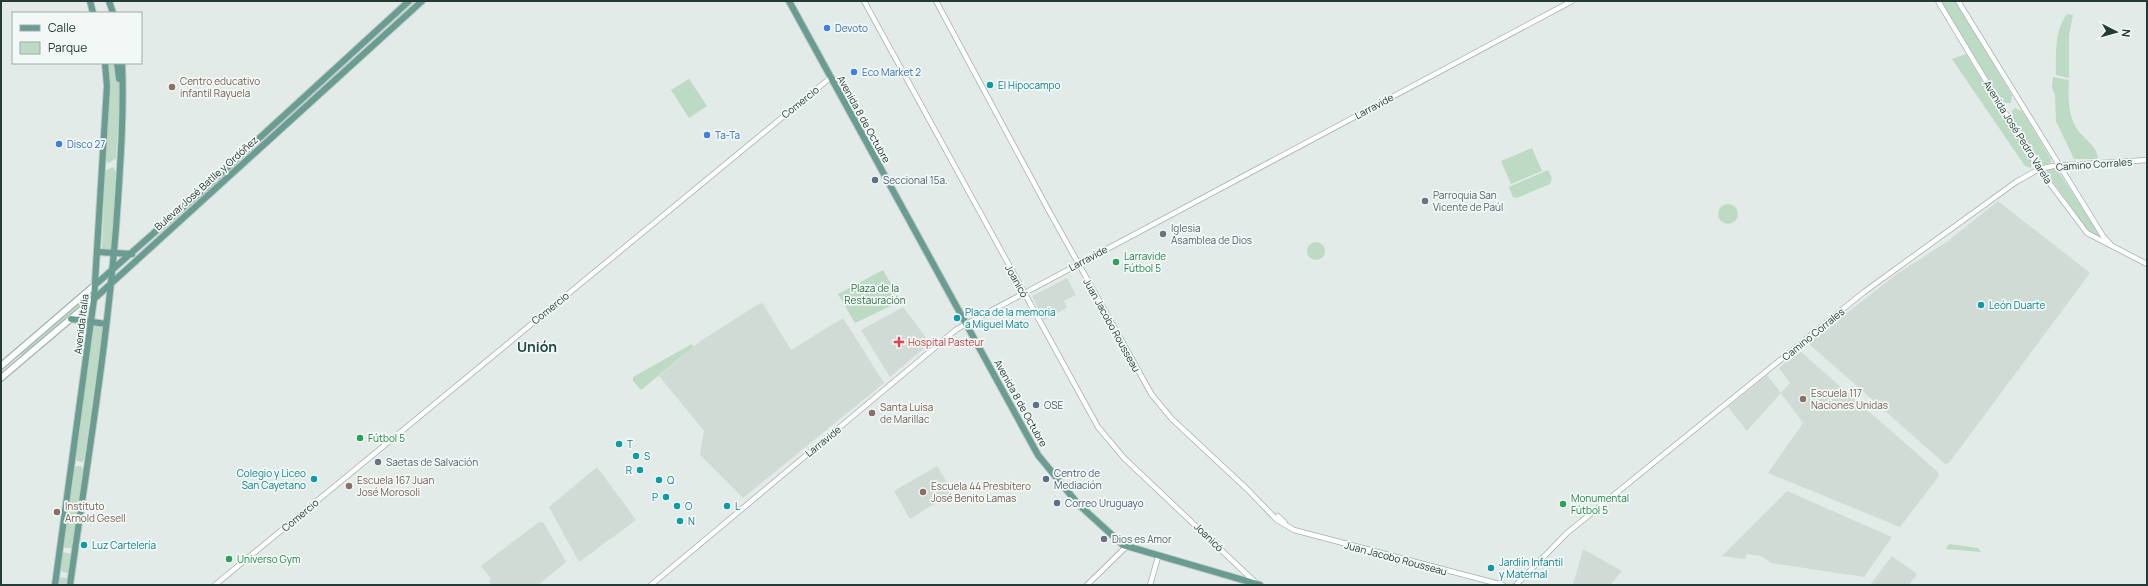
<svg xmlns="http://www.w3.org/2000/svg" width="2148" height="586" font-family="Manrope,sans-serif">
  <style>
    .built { fill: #d0dbd6 }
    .green { fill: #bddac5 }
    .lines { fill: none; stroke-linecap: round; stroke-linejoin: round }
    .tertiary-casing { stroke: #a5b2ae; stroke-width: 6 }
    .secondary-casing { stroke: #a2b6af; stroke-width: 8 }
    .primary-casing { stroke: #c2c8c6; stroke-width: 8 }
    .tertiary { stroke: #fff; stroke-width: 4.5 }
    .secondary { stroke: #fff; stroke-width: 5.5 }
    .primary { stroke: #6a9d91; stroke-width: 6 }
    .shop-dot { fill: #3f7fe0; stroke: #f2f8f5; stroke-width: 1.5 }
    .culture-dot { fill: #0f9aa8; stroke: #f2f8f5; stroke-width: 1.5 }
    .education-dot { fill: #8d6e63; stroke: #f2f8f5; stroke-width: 1.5 }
    .service-dot { fill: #5c6f8a; stroke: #f2f8f5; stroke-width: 1.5 }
    .worship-dot { fill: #6b7280; stroke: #f2f8f5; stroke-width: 1.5 }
    .leisure-dot { fill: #2e9e5b; stroke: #f2f8f5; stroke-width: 1.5 }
    .health-dot { fill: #e0444e; stroke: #f2f8f5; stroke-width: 1.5 }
    .labels { text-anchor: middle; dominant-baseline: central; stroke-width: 3.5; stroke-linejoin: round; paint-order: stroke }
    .shop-label { font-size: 10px; fill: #366cbe; stroke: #f2f8f5; text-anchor: start }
    .education-label { font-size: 10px; fill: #785e54; stroke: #f2f8f5; text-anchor: start }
    .culture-label { font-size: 10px; fill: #0d838f; stroke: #f2f8f5; text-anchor: start }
    .street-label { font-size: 10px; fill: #243a35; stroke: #f2f8f5 }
    .service-label { font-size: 10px; fill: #4e5e75; stroke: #f2f8f5; text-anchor: start }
    .worship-label { font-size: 10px; fill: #5b616d; stroke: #f2f8f5; text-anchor: start }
    .leisure-label { font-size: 10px; fill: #27864d; stroke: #f2f8f5; text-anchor: start }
    .park-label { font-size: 10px; fill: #316e4a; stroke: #f2f8f5 }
    .health-label { font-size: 10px; fill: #be3a42; stroke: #f2f8f5; text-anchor: start }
    .district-label { font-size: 14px; font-weight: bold; fill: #214b42; stroke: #f2f8f5 }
  </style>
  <rect width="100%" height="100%" fill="#e2ebe7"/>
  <!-- built -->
  <g class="built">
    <path d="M1998,201L2090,273L1949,463L1945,464L1808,343L1897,274L1948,241Z"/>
    <path d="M1067,278L1076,295L1064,301L1067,308L1044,320L1032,296Z"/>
    <path d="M760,303L763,304L791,350L843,318L884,383L743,498L700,455L704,431L659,376L699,342Z"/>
    <path d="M903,307L930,343L890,377L861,330Z"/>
    <path d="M1797,352H1801L1938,472L1939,476L1900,527L1768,473L1803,423L1781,393L1747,431L1728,407L1767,375L1781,393L1790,383L1779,368Z"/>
    <path d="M937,466L953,492L910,519L894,491Z"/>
    <path d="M597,467L636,520L579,562L549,507Z"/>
    <path d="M1787,491L1892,537L1864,577L1771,563L1761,556L1746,554L1745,559L1722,556Z"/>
    <path d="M539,522L544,523L566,562L538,585H492L489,581L491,579L481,566Z"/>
    <path d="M1583,549L1622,571L1610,585H1573Z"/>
    <path d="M1892,556L1917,574L1909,585H1870Z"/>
  </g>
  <!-- green -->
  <g class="green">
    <path d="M413,1H416L358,53V51Z"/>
    <path d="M1941,1H1955L2012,95L2011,103H2006L2002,101Z"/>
    <path d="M2067,14L2073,15L2069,35V78L2056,75C2056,54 2054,32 2067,14Z"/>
    <path d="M1966,54L2032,162L2031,168L2025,166L1954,62L1952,59Z"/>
    <path d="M352,57L353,58L266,138L265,137Z"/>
    <path d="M109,63H116L120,90L116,158L109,163L106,161L110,86Z"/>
    <path d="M2053,77L2069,80C2068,96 2068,116 2077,129C2083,138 2098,147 2098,159H2074L2056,121L2055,95L2052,87Z"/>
    <path d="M689,79L707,106L689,118L671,90Z"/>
    <path d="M2015,108L2022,111L2051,159V163L2043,165L2040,162L2012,117V111Z"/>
    <path d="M255,146V148L117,273Z"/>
    <path d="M1532,148L1542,171L1511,184L1501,161Z"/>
    <path d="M113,167L116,172L111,249H102L105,171Z"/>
    <path d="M2056,168L2099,234L2105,241L2087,229L2046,172L2047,169Z"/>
    <path d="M1548,170L1552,178L1550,184L1517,198L1513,197L1509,187Z"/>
    <circle cx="1728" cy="214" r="10"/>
    <circle cx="1316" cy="251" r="9"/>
    <path d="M883,270L901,301L855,323L838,294Z"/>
    <path d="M88,296L90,299L21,356V353Z"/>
    <path d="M90,307L88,319L79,317V316Z"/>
    <path d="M94,326L103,327L84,459L82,462L77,461L76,457Z"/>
    <path d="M692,344L693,347L641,390L633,381V377Z"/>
    <path d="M77,466H81L83,469L72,548H65L63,544L74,468Z"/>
    <path d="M1949,544L1978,548L1981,552L1946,549Z"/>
    <path d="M63,552L71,554L69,572L67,573L60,571Z"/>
    <path d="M60,577L67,578V585H58Z"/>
  </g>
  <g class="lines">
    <!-- tertiary casing -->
    <g class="tertiary-casing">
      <g id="tertiary">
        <path d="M864,1L1098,427L1124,458L1256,583"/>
        <path d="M936,1L1049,211L1152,395L1172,419L1247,489L1277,520L1294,530L1503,585"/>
        <path d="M1938,1L2039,169L2087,233L2147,264"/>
        <path d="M1958,1L2103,236L2111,245"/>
        <path d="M1278,516L1285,523"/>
        <path d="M215,585L830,78"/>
        <path d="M651,585L957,329L1572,1"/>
        <path d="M1087,585L1126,547"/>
        <path d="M1150,585L1158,557"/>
        <path d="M1516,585L1567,533L1864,292L2016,182L2039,169L2053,166L2147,160"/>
      </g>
    </g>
    <!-- secondary casing -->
    <g class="secondary-casing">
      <g id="secondary">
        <path d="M1,366L95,285"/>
        <path d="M1,378L94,299"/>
      </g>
    </g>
    <!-- primary casing -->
    <g class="primary-casing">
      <g id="primary">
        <path d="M90,1L93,13"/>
        <path d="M109,1L113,13"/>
        <path d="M789,1L1038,455L1078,504L1123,545L1260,585"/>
        <path d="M117,63L119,79"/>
        <path d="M98,252L132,254"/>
        <path d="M95,285L207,186L409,1"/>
        <path d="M94,299L422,1"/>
        <path d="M71,319L106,324"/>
        <path d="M55,585L94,299L107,86L105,63"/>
        <path d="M70,585C88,456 110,328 118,199C121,154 124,108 122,63"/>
      </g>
    </g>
    <!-- tertiary -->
    <use href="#tertiary" class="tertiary"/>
    <!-- secondary -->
    <use href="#secondary" class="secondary"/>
    <!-- primary -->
    <use href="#primary" class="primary"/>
  </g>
  <!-- markers -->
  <g class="shop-dot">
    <circle cx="827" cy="28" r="4"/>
    <circle cx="854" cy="72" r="4"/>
    <circle cx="707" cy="135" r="4"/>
    <circle cx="59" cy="144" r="4"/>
  </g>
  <g class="culture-dot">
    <circle cx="990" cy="85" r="4"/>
    <circle cx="1981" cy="305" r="4"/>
    <circle cx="957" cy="318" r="4"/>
    <circle cx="619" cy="444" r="4"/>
    <circle cx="636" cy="456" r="4"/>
    <circle cx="640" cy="470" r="4"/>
    <circle cx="314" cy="479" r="4"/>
    <circle cx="659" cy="480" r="4"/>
    <circle cx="666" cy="497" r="4"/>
    <circle cx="677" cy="506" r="4"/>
    <circle cx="727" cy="506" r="4"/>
    <circle cx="680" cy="521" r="4"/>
    <circle cx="84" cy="545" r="4"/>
    <circle cx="1491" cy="568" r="4"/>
  </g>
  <g class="education-dot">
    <circle cx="172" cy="87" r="4"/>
    <circle cx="1803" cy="399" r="4"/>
    <circle cx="872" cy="413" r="4"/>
    <circle cx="349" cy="486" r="4"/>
    <circle cx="923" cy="492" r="4"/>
    <circle cx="57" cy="512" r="4"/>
  </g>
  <g class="service-dot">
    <circle cx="875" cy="180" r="4"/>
    <circle cx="1036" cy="405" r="4"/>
    <circle cx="1046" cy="479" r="4"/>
    <circle cx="1057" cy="503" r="4"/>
  </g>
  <g class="worship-dot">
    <circle cx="1425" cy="201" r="4"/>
    <circle cx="1163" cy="234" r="4"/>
    <circle cx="378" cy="462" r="4"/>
    <circle cx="1104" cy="539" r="4"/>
  </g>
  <g class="leisure-dot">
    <circle cx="1116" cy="262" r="4"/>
    <circle cx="360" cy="438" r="4"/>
    <circle cx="1563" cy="504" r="4"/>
    <circle cx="229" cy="559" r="4"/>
  </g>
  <path class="health-dot" d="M897 336h4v4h4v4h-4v4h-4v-4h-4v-4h4z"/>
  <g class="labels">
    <!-- shop labels -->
    <g class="shop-label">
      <text x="835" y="28">Devoto</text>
      <text x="862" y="72">Eco Market 2</text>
      <text x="715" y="135">Ta-Ta</text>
      <text x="67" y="144">Disco 27</text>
    </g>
    <!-- education labels -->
    <g class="education-label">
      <text x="180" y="81">Centro educativo<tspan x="180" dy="12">infantil Rayuela</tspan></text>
      <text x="1811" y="393">Escuela 117<tspan x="1811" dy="12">Naciones Unidas</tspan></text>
      <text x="880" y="407">Santa Luisa<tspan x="880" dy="12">de Marillac</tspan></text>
      <text x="357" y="480">Escuela 167 Juan<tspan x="357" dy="12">José Morosoli</tspan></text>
      <text x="931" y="486">Escuela 44 Presbítero<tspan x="931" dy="12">José Benito Lamas</tspan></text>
      <text x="65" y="506">Instituto<tspan x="65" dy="12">Arnold Gesell</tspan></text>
    </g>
    <!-- culture labels -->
    <g class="culture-label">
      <text x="998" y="85">El Hipocampo</text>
      <text x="1989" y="305">León Duarte</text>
      <text x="965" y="312">Placa de la memoria<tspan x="965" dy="12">a Miguel Mato</tspan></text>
      <text x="627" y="444">T</text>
      <text x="644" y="456">S</text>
      <text x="632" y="470" text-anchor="end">R</text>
      <text x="306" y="473" text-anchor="end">Colegio y Liceo<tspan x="306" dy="12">San Cayetano</tspan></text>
      <text x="667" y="480">Q</text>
      <text x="658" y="497" text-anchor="end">P</text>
      <text x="685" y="506">O</text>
      <text x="735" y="506">L</text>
      <text x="688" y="521">N</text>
      <text x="92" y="545">Luz Cartelería</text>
      <text x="1499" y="562">Jardiín Infantil<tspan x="1499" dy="12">y Maternal</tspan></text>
    </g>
    <!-- street labels -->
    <g class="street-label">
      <text transform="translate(800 102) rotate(-39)">Comercio</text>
      <text transform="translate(1374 106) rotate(-28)">Larravide</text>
      <text transform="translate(864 119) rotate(61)">Avenida 8 de Octubre</text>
      <text transform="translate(2018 132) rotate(58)">Avenida José Pedro Varela</text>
      <text transform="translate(2094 164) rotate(-4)">Camino Corrales</text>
      <text transform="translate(206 183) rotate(-42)">Bulevar José Batlle y Ordóñez</text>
      <text transform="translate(1088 258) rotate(-28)">Larravide</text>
      <text transform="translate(1017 281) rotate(61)">Joanicó</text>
      <text transform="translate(550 308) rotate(-39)">Comercio</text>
      <text transform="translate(81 324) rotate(-83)">Avenida Italia</text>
      <text transform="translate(1112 325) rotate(61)">Juan Jacobo Rousseau</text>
      <text transform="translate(1813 334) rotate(-39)">Camino Corrales</text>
      <text transform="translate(1021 403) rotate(61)">Avenida 8 de Octubre</text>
      <text transform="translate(823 441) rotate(-39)">Larravide</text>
      <text transform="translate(300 515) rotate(-40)">Comercio</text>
      <text transform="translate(1209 537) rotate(44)">Joanicó</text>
      <text transform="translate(1396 558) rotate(15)">Juan Jacobo Rousseau</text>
    </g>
    <!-- service labels -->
    <g class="service-label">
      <text x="883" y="180">Seccional 15a.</text>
      <text x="1044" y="405">OSE</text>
      <text x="1054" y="473">Centro de<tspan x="1054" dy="12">Mediación</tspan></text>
      <text x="1065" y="503">Correo Uruguayo</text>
    </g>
    <!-- worship labels -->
    <g class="worship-label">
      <text x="1433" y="195">Parroquia San<tspan x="1433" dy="12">Vicente de Paúl</tspan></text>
      <text x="1171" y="228">Iglesia<tspan x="1171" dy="12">Asamblea de Dios</tspan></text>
      <text x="386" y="462">Saetas de Salvación</text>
      <text x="1112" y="539">Dios es Amor</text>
    </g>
    <!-- leisure labels -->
    <g class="leisure-label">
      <text x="1124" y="256">Larravide<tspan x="1124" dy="12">Fútbol 5</tspan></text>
      <text x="368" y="438">Fútbol 5</text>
      <text x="1571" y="498">Monumental<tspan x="1571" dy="12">Fútbol 5</tspan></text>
      <text x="237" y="559">Universo Gym</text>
    </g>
    <!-- park labels -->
    <g class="park-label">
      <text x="875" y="288">Plaza de la<tspan x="875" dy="12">Restauración</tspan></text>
    </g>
    <!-- health labels -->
    <g class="health-label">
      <text x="908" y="342">Hospital Pasteur</text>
    </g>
    <!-- district labels -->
    <g class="district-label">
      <text x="537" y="346">Unión</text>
    </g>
  </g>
  <!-- border -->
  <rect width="2148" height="586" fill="none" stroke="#243a35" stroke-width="4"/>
  <!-- legend -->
  <rect x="12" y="12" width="130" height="52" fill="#f2f8f5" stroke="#a0aca8"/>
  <rect x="20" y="25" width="20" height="6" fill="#6a9d91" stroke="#a0aca8"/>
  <text x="48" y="32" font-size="12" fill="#243a35">Calle</text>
  <rect x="20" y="42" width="20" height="12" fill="#bddac5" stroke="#a0aca8"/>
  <text x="48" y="52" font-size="12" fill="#243a35">Parque</text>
  <!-- north arrow -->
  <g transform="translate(2116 32) rotate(96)" stroke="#f2f8f5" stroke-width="3" paint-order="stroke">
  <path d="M0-3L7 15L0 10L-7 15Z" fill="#243a35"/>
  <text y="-6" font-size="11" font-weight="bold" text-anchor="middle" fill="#243a35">N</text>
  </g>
</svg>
